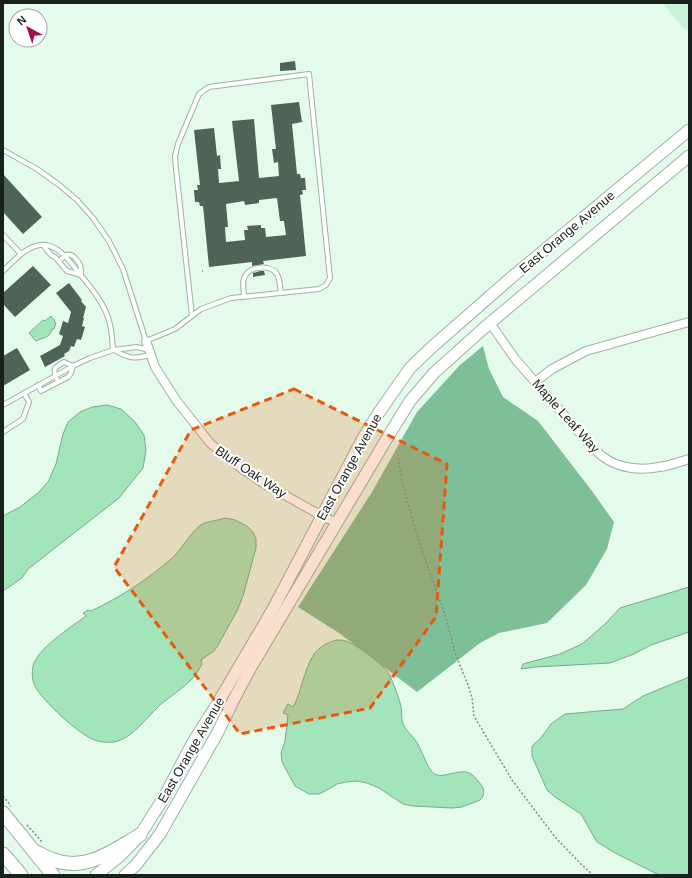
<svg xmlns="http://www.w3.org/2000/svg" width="692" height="878" font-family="Helvetica,sans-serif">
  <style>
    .green { fill: #c8f3d7 }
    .forest { fill: #7dbf96 }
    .water { fill: #a2e5bb; stroke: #79aa8b }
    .building { fill: #4f6356; fill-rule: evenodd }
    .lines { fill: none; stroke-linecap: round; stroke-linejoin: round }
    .lane-casing { stroke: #9db2a4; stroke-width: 6 }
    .street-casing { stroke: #9db2a4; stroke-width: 10 }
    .secondary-casing { stroke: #9db2a4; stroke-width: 13 }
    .primary-casing { stroke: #9db2a4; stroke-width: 15 }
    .path { stroke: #7e8d83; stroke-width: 1.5; stroke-dasharray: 2 2; stroke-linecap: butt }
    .lane { stroke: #fff; stroke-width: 4 }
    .street { stroke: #fff; stroke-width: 8 }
    .secondary { stroke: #fff; stroke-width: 11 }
    .primary { stroke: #fff; stroke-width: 13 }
    .marked { fill: #e8590c; fill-opacity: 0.2; stroke: #e8590c; stroke-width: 3; stroke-dasharray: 8 5; stroke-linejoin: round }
    .labels { text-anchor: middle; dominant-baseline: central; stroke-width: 4; stroke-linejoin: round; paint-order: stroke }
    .street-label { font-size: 13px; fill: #19211c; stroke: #fff }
  </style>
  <rect width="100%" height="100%" fill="#e4fbeb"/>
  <!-- green -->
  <path class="green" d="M662,3H689V28L686,31Z"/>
  <!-- forest -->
  <path class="forest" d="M483,346L489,369L503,397L538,421L592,491L614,522L607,549L586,585L547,623L499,633L480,643L417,692L339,633L298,607L372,492L417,412L460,365Z"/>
  <!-- water -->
  <g class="water">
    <path d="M51,316L55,321L54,322L56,323L54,329H52C49,339 44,337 36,341L29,333L43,320L45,321Z"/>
    <path d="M107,405L121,409L135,422L144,435L146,450L143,468L119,498L28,569L22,578L3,591V516L20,507L38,493L48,482L56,464L63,434L68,422L80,412L92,407Z"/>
    <path d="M226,518L235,520L247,526L253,532L256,539V548L243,596L237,611L218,645L214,651L201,660L202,664C199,669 196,675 192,679C182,689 171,696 161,704C148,716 132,739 114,742C107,743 97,742 90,738C76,731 36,696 33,681C32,677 32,670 33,666C37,649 71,627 86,616L83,613L88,610L91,611C119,598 147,580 171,559C182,550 192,529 204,523C211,521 219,520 226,518Z"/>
    <path d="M689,587V632L651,645L634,654L610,663L535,667L521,669L523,664L560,654L582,644L604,625L620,608Z"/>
    <path d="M336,640C339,640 343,640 346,641C357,645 383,664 389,674C394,684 398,696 401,706C402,712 401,719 403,724C406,731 412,735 416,741C421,749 424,758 428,766C430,769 433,774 437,775C440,776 445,775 449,774C468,770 470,770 482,786C485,791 484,796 480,800L462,807L452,808L413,806L403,804L379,788L367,783L357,781L346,782L337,784L327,790L319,794H309L295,786L282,762L281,753L285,741L288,715L283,713L288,704L293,707C302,692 306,658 319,649C324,644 330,642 336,640Z"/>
    <path d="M689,677V875H659L617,854L597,842L581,814L555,797L547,790L532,756V746L541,738L551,724L565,714L623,709L643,696Z"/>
  </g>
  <!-- building -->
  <g class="building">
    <path d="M295,61L296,70L280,71V63Z"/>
    <path d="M299,102L302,122L292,124L297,174H300L301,178H305L306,190H302L303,194L300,195L306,256L263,261L264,264L252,266V262L209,267L203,206H200L199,202H195L194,190H198L197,185H200L194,130L214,128L217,156L220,155L221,169H218L219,183L239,181L232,121L254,119L259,178L279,176L278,162L274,163L272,149H276L271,105ZM277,198L280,221H284L286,235L266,237L265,228H261V225L247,226L248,230H244L245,240L226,242L225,227H228L226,204L244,201L245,205L259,203V200Z"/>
    <path d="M3,174L42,217L23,234L3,212Z"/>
    <path d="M33,266L51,285L15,317L3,304V293Z"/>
    <path d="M260,271H264L265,275L253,277V273Z"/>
    <path d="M69,283L82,300L81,301L86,307L83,318H84L82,326L85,327L81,340L77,339L74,347L71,346L69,351L64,354L65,356L45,367L40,356L60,345L63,336L59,334L63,321L68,323L71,312L56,293Z"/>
    <path d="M17,348L30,370L3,386V356Z"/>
  </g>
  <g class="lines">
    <!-- lane casing -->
    <g class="lane-casing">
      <g id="lane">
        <path d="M3,150L37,169L58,184L77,200L93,218L109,241L123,269L146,341L175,329L201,309L231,298L319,289L326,285L330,278L309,74L209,87L199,94L178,144L175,156L176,169L192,316"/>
        <path d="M3,235L21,254"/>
        <path d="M43,245L51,255L55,257L67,271L81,275C81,268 81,264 76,259C69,251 65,255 59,261"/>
        <path d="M3,271C14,261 25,247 40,245C46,244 53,247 58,250C67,256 72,265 79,273C88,284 98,295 104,308C111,321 112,335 113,350"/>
        <path d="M244,297C244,291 242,283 244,278C249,266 270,264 277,274C280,279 280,287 281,293"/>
        <path d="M114,350C130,359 133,359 151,355"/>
        <path d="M38,385L41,391L68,377L71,373L73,366L64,362C53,368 52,369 58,382"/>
        <path d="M3,405L75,365L90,358L113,350L137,347L149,350"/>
        <path d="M3,432L23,419L29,402L24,393"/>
      </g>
    </g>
    <!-- street casing -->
    <g class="street-casing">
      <g id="street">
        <path d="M490,323L516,360L590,445C594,449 598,453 602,456C617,468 640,471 659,467C669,466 679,462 689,459"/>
        <path d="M146,341L155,367L176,400L210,443L238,466L263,483L322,516L337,523"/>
        <path d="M535,382L552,369L586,351L689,322"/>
      </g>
    </g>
    <!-- secondary casing -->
    <g class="secondary-casing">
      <g id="secondary">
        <path d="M96,875L120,856L140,835L163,799L192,744L219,701L273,609L363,438L378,414L410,368L432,347L512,277L689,130"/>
        <path d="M125,875L136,865L160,834L218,732L233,701L250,669L386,440L410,401L434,373L484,328L689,156"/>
      </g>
    </g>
    <!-- primary casing -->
    <g class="primary-casing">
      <g id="primary">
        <path d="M3,813L53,875"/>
        <path d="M34,851C41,854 47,858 54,860C86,872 114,850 140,835"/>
        <path d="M3,854L21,875"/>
      </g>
    </g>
    <!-- path -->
    <g class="path">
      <path d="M202,271H203"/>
      <path d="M398,458L402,482L419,542L446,618L455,653L468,685L472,698L474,716L512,780L555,837L582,865L593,875"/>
      <path d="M3,796L11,806"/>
      <path d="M27,825L42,842"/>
    </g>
    <!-- lane -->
    <use href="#lane" class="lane"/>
    <!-- street -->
    <use href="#street" class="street"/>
    <!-- secondary -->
    <use href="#secondary" class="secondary"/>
    <!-- primary -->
    <use href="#primary" class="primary"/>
  </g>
  <!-- marked area -->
  <path class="marked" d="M294,389L447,464L436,617L370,708L240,734L114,567L191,430Z"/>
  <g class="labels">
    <!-- street labels -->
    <g class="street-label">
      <text transform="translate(567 232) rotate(-40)">East Orange Avenue</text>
      <text transform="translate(566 416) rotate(48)">Maple Leaf Way</text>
      <text transform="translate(349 467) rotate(-61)">East Orange Avenue</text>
      <text transform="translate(251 472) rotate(34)">Bluff Oak Way</text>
      <text transform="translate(191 750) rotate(-60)">East Orange Avenue</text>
    </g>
  </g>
  <!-- border -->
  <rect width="692" height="878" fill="none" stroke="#19211c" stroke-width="8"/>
  <!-- north arrow -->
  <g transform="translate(28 28) rotate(320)"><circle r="19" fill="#ffffff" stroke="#a3a6a4"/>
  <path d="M0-3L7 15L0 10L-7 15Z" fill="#a40d49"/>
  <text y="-6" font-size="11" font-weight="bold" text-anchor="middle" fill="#19211c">N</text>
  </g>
</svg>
